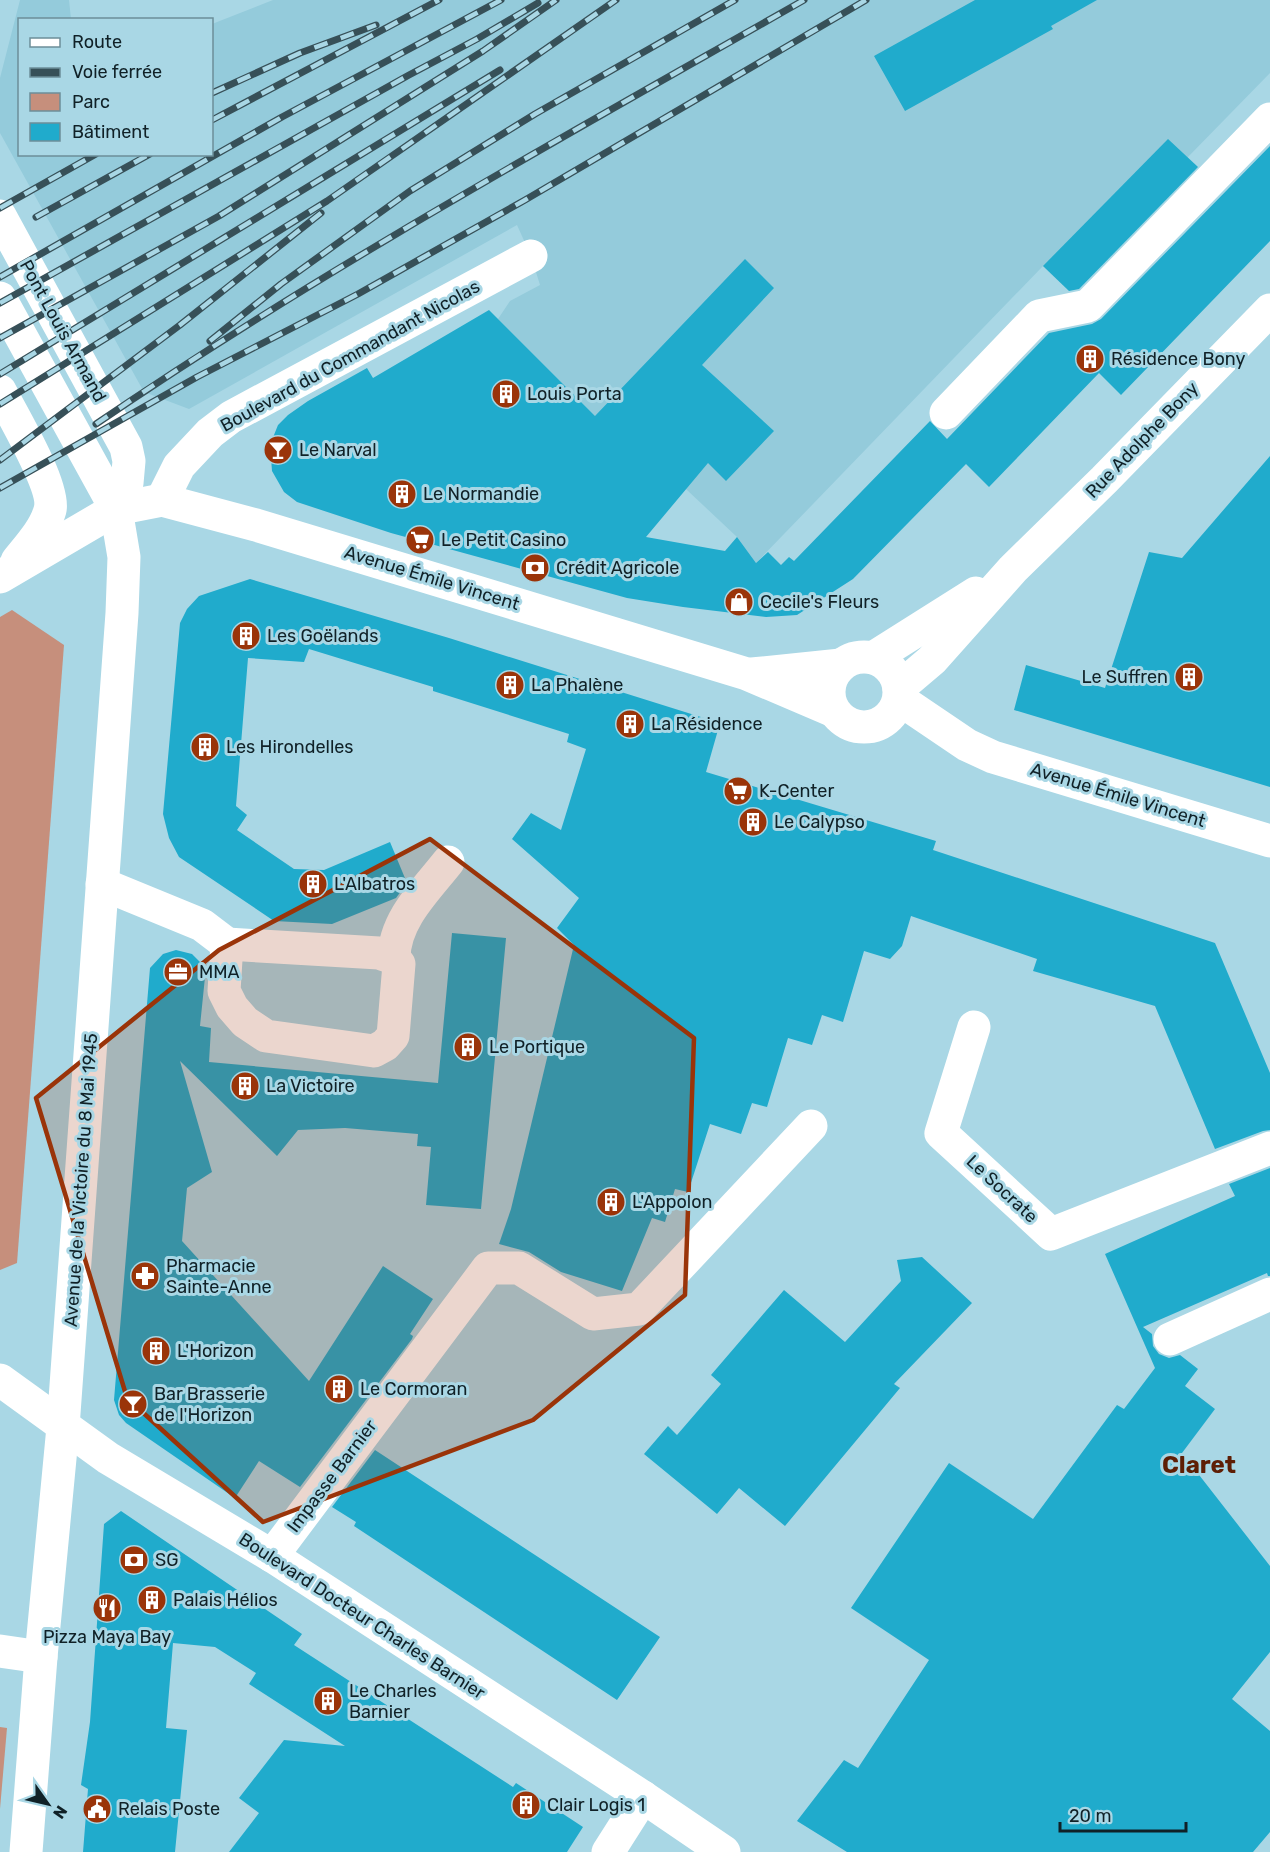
<svg xmlns="http://www.w3.org/2000/svg" width="1270" height="1852" font-family="Rubik,sans-serif">
  <style>
    .built { fill: #94cbdb }
    .green { fill: #c68f7c }
    .building { fill: #20abcc }
    .lines { fill: none; stroke-linecap: round; stroke-linejoin: round }
    .minor { stroke: #fff; stroke-width: 33 }
    .major { stroke: #fff; stroke-width: 33 }
    .rail-casing { stroke: #375058; stroke-width: 7 }
    .rail { stroke: #a9d7e5; stroke-width: 4.5; stroke-dasharray: 14; stroke-linecap: butt }
    .marked { fill: #9a3409; fill-opacity: 0.2; stroke: #9a3409; stroke-width: 4.5; stroke-linejoin: round }
    .labels { text-anchor: middle; dominant-baseline: central; stroke-width: 6; stroke-linejoin: round; paint-order: stroke }
    .street-label { font-size: 18px; fill: #102127; stroke: #a9d7e5 }
    .poi-label { font-size: 18px; fill: #102127; stroke: #a9d7e5; text-anchor: start }
    .district-label { font-size: 24px; font-weight: bold; fill: #5e1e05; stroke: #a9d7e5 }
  </style>
  <rect width="100%" height="100%" fill="#a9d7e5"/>
  <!-- built -->
  <path class="built" d="M20,0H69L71,19L20,20V154H212V24L273,0H1270V73L1063,285L1043,266L756,563L737,537L654,459L624,445L498,319L510,301L540,285L531,256L517,225L189,409L144,392L0,133V78Z"/>
  <!-- green -->
  <g class="green">
    <path d="M12,610L64,645L17,1263L0,1270V617Z"/>
    <path d="M0,1727L7,1728L0,1809Z"/>
  </g>
  <!-- building -->
  <g class="building">
    <path d="M975,0H1097L1051,26L1053,29L905,111L874,56Z"/>
    <path d="M1168,139L1198,167L1079,289L1069,291L1043,266Z"/>
    <path d="M1270,146V241L1121,395L1099,373L989,487L966,464L853,579L797,615L766,617L683,607L627,598L391,533L297,502L284,492L272,471L270,445L278,425L288,415L308,401L367,368L373,378L489,310L595,416L745,259L774,288L702,365L774,431L726,481L708,463L646,537L725,551L737,537L756,563L768,552L781,565L789,557L794,561L930,421L947,439L1049,333L1092,324L1101,319Z"/>
    <path d="M1270,456V787L1014,710L1026,665L1105,688L1149,552L1182,558Z"/>
    <path d="M250,579L449,638L720,723L706,772L936,841L933,850L1215,943L1270,1073V1130L1263,1131L1215,1149L1155,1006L1033,971L1037,959L911,916L902,946L890,959L864,951L843,1022L822,1015L812,1045L788,1038L767,1107L752,1103L741,1134L710,1124L688,1192L675,1189L665,1222L652,1218L622,1291L561,1272L529,1252L499,1244L511,1209L574,945L557,928L579,898L512,839L531,813L561,830L586,749L567,742L569,734L433,691V687L309,649L304,662L248,658L236,806L247,815L237,830L294,869L324,870L390,842L407,883L396,898L332,924L274,921L179,857L169,838L163,814L180,623L187,609L199,596Z"/>
    <path d="M452,933L506,938L481,1209L426,1205L431,1147L417,1146L418,1134L345,1128L298,1130L277,1156L180,1061L212,1172L187,1188L182,1241L309,1381L383,1266L433,1299L410,1334L413,1336L412,1339L300,1487L259,1461L235,1498L126,1423L119,1415L114,1400L150,968L163,954L176,950L192,954L202,964L205,977L200,1026L211,1028L209,1062L438,1083Z"/>
    <path d="M1270,1168V1276H1268L1267,1273L1143,1327L1152,1334L1153,1346L1159,1354L1169,1358L1180,1355L1198,1369L1185,1386L1215,1409L1182,1453L1270,1566V1652L1232,1699L1270,1731V1832L1253,1852H847L797,1821L844,1760L858,1768L929,1660L851,1608L949,1463L1033,1519L1117,1405L1124,1409L1155,1368L1105,1254L1235,1196L1229,1184Z"/>
    <path d="M922,1257L972,1303L894,1384L900,1388L785,1526L739,1488L717,1514L644,1454L668,1426L677,1435L721,1384L711,1375L784,1290L845,1342L901,1281L897,1260Z"/>
    <path d="M375,1450L660,1637L617,1700L354,1526L356,1522L332,1507Z"/>
    <path d="M121,1511L302,1634L294,1645L513,1787L516,1783L583,1827L567,1852H229L259,1813L239,1798L284,1740L345,1746L249,1684L256,1673L215,1647L173,1643L166,1728L187,1730L175,1852H83L88,1789L81,1785L90,1722L104,1524Z"/>
  </g>
  <g class="lines">
    <!-- minor -->
    <g class="minor">
      <path d="M946,413L1039,316L1088,306L1270,119"/>
      <path d="M162,500L179,466L210,433L231,417L531,256"/>
      <circle cx="864" cy="692" r="35"/>
      <path d="M873,658L976,593"/>
      <path d="M752,674L841,665"/>
      <path d="M899,688L932,660L1013,569L1104,480L1270,310"/>
      <path d="M899,699L967,745L993,757L1270,841"/>
      <path d="M102,884L202,925L227,944"/>
      <path d="M227,944L379,953L394,958L399,964L393,1036L385,1045L374,1051L266,1036L245,1022L232,1007L224,991Z"/>
      <path d="M394,958C394,920 426,890 448,862"/>
      <path d="M974,1027L941,1133L1051,1234L1270,1148"/>
      <path d="M1170,1339L1270,1294"/>
      <path d="M0,1380L108,1458L272,1556L643,1797L724,1852"/>
      <path d="M272,1556L488,1268H519L593,1314L639,1309L811,1126"/>
      <path d="M0,1651L41,1657"/>
      <path d="M26,1852L41,1657L63,1427L122,613L124,557L116,509L162,500L256,525L747,674L834,711"/>
      <path d="M608,1852L643,1797"/>
    </g>
    <!-- major -->
    <g class="major">
      <path d="M0,216L126,447L129,461L127,483L116,509L0,577"/>
      <path d="M0,298L116,509"/>
      <path d="M0,391C12,414 56,488 50,510C45,529 29,546 17,561"/>
    </g>
    <!-- rail casing -->
    <g class="rail-casing">
      <g id="rail">
        <path d="M212,93L300,53L376,25"/>
        <path d="M212,120L439,0"/>
        <path d="M0,208L96,154"/>
        <path d="M36,217L150,154"/>
        <path d="M0,277L282,117L501,0"/>
        <path d="M0,303L409,75L477,39L538,3"/>
        <path d="M0,338L219,216L483,51L556,0"/>
        <path d="M210,341L281,284L410,191L535,114L735,0"/>
        <path d="M0,374L500,70"/>
        <path d="M0,404L327,201L616,0"/>
        <path d="M96,424C323,269 565,136 804,0"/>
        <path d="M0,460L180,325L321,213"/>
        <path d="M0,488L197,377L358,294L525,200L866,0"/>
      </g>
    </g>
    <!-- rail -->
    <use href="#rail" class="rail"/>
  </g>
  <!-- marked area -->
  <path class="marked" d="M430,839L694,1038L685,1295L533,1420L263,1522L127,1398L36,1098L219,950Z"/>
  <!-- icons -->
  <defs>
    <g id="building-disc" transform="scale(1.5)"><circle r="9.5" fill="#9a3409" stroke="#a9d7e5"/><path d="M-4-6H4V6H1V3H-1V6H-4ZM-2.5-4.3h1.7v1.8h-1.7ZM.8-4.3h1.7v1.8H.8ZM-2.5-1h1.7V.8h-1.7ZM.8-1h1.7V.8H.8Z" fill="#fff"/></g>
    <g id="bar-disc" transform="scale(1.5)"><circle r="9.5" fill="#9a3409" stroke="#a9d7e5"/><path d="M-6-5H6L.8 .8V4.5H3.5V6h-7V4.5H-.8V.8Z" fill="#fff"/></g>
    <g id="supermarket-disc" transform="scale(1.5)"><circle r="9.5" fill="#9a3409" stroke="#a9d7e5"/><path d="M-6-5.5h2.5l.6 2H6L4.5 2H-2.5L-4.4-4H-6ZM-1.5 3.2a1.3 1.3 0 1 0 .1 0ZM3 3.2a1.3 1.3 0 1 0 .1 0Z" fill="#fff"/></g>
    <g id="bank-disc" transform="scale(1.5)"><circle r="9.5" fill="#9a3409" stroke="#a9d7e5"/><path d="M-6-4H6V4H-6ZM0-2.3a2.3 2.3 0 1 0 0 4.6a2.3 2.3 0 1 0 0-4.6Z" fill="#fff"/></g>
    <g id="shop-disc" transform="scale(1.5)"><circle r="9.5" fill="#9a3409" stroke="#a9d7e5"/><path d="M-5-2.5h2.3a2.7 3.5 0 0 1 5.4 0H5L5.5 6h-11ZM-1.5-2.5h3a1.5 2.3 0 0 0-3 0Z" fill="#fff"/></g>
    <g id="office-disc" transform="scale(1.5)"><circle r="9.5" fill="#9a3409" stroke="#a9d7e5"/><path d="M-6-3h4V-5.5h4V-3h4V5H-6ZM-1-4.5V-3h2v-1.5ZM-6 0V1H6V0Z" fill="#fff"/></g>
    <g id="pharmacy-disc" transform="scale(1.5)"><circle r="9.5" fill="#9a3409" stroke="#a9d7e5"/><path d="M-2-6h4v4h4v4h-4v4h-4v-4h-4v-4h4Z" fill="#fff"/></g>
    <g id="restaurant-disc" transform="scale(1.5)"><circle r="9.5" fill="#9a3409" stroke="#a9d7e5"/><path d="M-5-6h1v4h1v-4h1v4h1v-4h1v5L-1.5 .5V6h-2V.5L-5-1ZM5-6V6H3V1.5H1.5Q1.5-4 5-6Z" fill="#fff"/></g>
    <g id="civic-disc" transform="scale(1.5)"><circle r="9.5" fill="#9a3409" stroke="#a9d7e5"/><path d="M-.6-6.5H3V-4.5H.6V-3L4-1V1h2V6H-6V1h2V-1L-.6-3ZM-1.2 2.5V6h2.4V2.5Z" fill="#fff"/></g>
  </defs>
  <g fill-rule="evenodd">
    <use href="#building-disc" x="1090" y="359"/>
    <use href="#building-disc" x="506" y="394"/>
    <use href="#bar-disc" x="278" y="450"/>
    <use href="#building-disc" x="402" y="494"/>
    <use href="#supermarket-disc" x="420" y="540"/>
    <use href="#bank-disc" x="535" y="568"/>
    <use href="#shop-disc" x="739" y="602"/>
    <use href="#building-disc" x="246" y="636"/>
    <use href="#building-disc" x="1189" y="677"/>
    <use href="#building-disc" x="510" y="685"/>
    <use href="#building-disc" x="630" y="724"/>
    <use href="#building-disc" x="205" y="747"/>
    <use href="#supermarket-disc" x="738" y="791"/>
    <use href="#building-disc" x="753" y="822"/>
    <use href="#building-disc" x="313" y="884"/>
    <use href="#office-disc" x="178" y="972"/>
    <use href="#building-disc" x="468" y="1047"/>
    <use href="#building-disc" x="245" y="1086"/>
    <use href="#building-disc" x="611" y="1202"/>
    <use href="#pharmacy-disc" x="145" y="1276"/>
    <use href="#building-disc" x="156" y="1351"/>
    <use href="#building-disc" x="339" y="1389"/>
    <use href="#bar-disc" x="133" y="1404"/>
    <use href="#bank-disc" x="134" y="1560"/>
    <use href="#building-disc" x="152" y="1600"/>
    <use href="#restaurant-disc" x="107" y="1608"/>
    <use href="#building-disc" x="328" y="1701"/>
    <use href="#building-disc" x="526" y="1805"/>
    <use href="#civic-disc" x="97" y="1809"/>
  </g>
  <g class="labels">
    <!-- street labels -->
    <g class="street-label">
      <text transform="translate(63 331) rotate(61)">Pont Louis Armand</text>
      <text transform="translate(350 356) rotate(-29)">Boulevard du Commandant Nicolas</text>
      <text transform="translate(1142 440) rotate(-46)">Rue Adolphe Bony</text>
      <text transform="translate(432 578) rotate(17)">Avenue Émile Vincent</text>
      <text transform="translate(1118 795) rotate(17)">Avenue Émile Vincent</text>
      <text transform="translate(81 1180) rotate(-86)">Avenue de la Victoire du 8 Mai 1945</text>
      <text transform="translate(1002 1189) rotate(43)">Le Socrate</text>
      <text transform="translate(332 1476) rotate(-53)">Impasse Barnier</text>
      <text transform="translate(362 1616) rotate(33)">Boulevard Docteur Charles Barnier</text>
    </g>
    <!-- poi labels -->
    <g class="poi-label">
      <text x="1111" y="359">Résidence Bony</text>
      <text x="527" y="394">Louis Porta</text>
      <text x="299" y="450">Le Narval</text>
      <text x="423" y="494">Le Normandie</text>
      <text x="441" y="540">Le Petit Casino</text>
      <text x="556" y="568">Crédit Agricole</text>
      <text x="760" y="602">Cecile's Fleurs</text>
      <text x="267" y="636">Les Goëlands</text>
      <text x="1168" y="677" text-anchor="end">Le Suffren</text>
      <text x="531" y="685">La Phalène</text>
      <text x="651" y="724">La Résidence</text>
      <text x="226" y="747">Les Hirondelles</text>
      <text x="759" y="791">K-Center</text>
      <text x="774" y="822">Le Calypso</text>
      <text x="334" y="884">L'Albatros</text>
      <text x="199" y="972">MMA</text>
      <text x="489" y="1047">Le Portique</text>
      <text x="266" y="1086">La Victoire</text>
      <text x="632" y="1202">L'Appolon</text>
      <text x="166" y="1266">Pharmacie<tspan x="166" dy="21">Sainte-Anne</tspan></text>
      <text x="177" y="1351">L'Horizon</text>
      <text x="360" y="1389">Le Cormoran</text>
      <text x="154" y="1394">Bar Brasserie<tspan x="154" dy="21">de l'Horizon</tspan></text>
      <text x="155" y="1560">SG</text>
      <text x="173" y="1600">Palais Hélios</text>
      <text x="107" y="1637" text-anchor="middle">Pizza Maya Bay</text>
      <text x="349" y="1691">Le Charles<tspan x="349" dy="21">Barnier</tspan></text>
      <text x="547" y="1805">Clair Logis 1</text>
      <text x="118" y="1809">Relais Poste</text>
    </g>
    <!-- district labels -->
    <g class="district-label">
      <text x="1199" y="1465">Claret</text>
    </g>
  </g>
  <!-- legend -->
  <rect x="18" y="18" width="195" height="138" fill="#a9d7e5" stroke="#6c8e99" stroke-width="1.5"/>
  <rect x="30" y="38" width="30" height="9" fill="#ffffff" stroke="#6c8e99" stroke-width="1.5"/>
  <text x="72" y="48" font-size="18" fill="#102127">Route</text>
  <rect x="30" y="68" width="30" height="9" fill="#375058" stroke="#6c8e99" stroke-width="1.5"/>
  <text x="72" y="78" font-size="18" fill="#102127">Voie ferrée</text>
  <rect x="30" y="93" width="30" height="18" fill="#c68f7c" stroke="#6c8e99" stroke-width="1.5"/>
  <text x="72" y="108" font-size="18" fill="#102127">Parc</text>
  <rect x="30" y="123" width="30" height="18" fill="#20abcc" stroke="#6c8e99" stroke-width="1.5"/>
  <text x="72" y="138" font-size="18" fill="#102127">Bâtiment</text>
  <!-- north arrow -->
  <g transform="translate(48 1804) rotate(124)" stroke="#a9d7e5" stroke-width="4.5" paint-order="stroke">
  <path d="M0-4.5L10 22L0 15L-10 22Z" fill="#102127"/>
  <text y="-9" font-size="16" font-weight="bold" text-anchor="middle" fill="#102127">N</text>
  </g>
  <!-- scale -->
  <path d="M1060 1822v9h126v-9" fill="none" stroke="#102127" stroke-width="3"/>
  <text x="1069" y="1822" font-size="18" fill="#102127" stroke="#a9d7e5" stroke-width="4.5" paint-order="stroke">20 m</text>
</svg>
